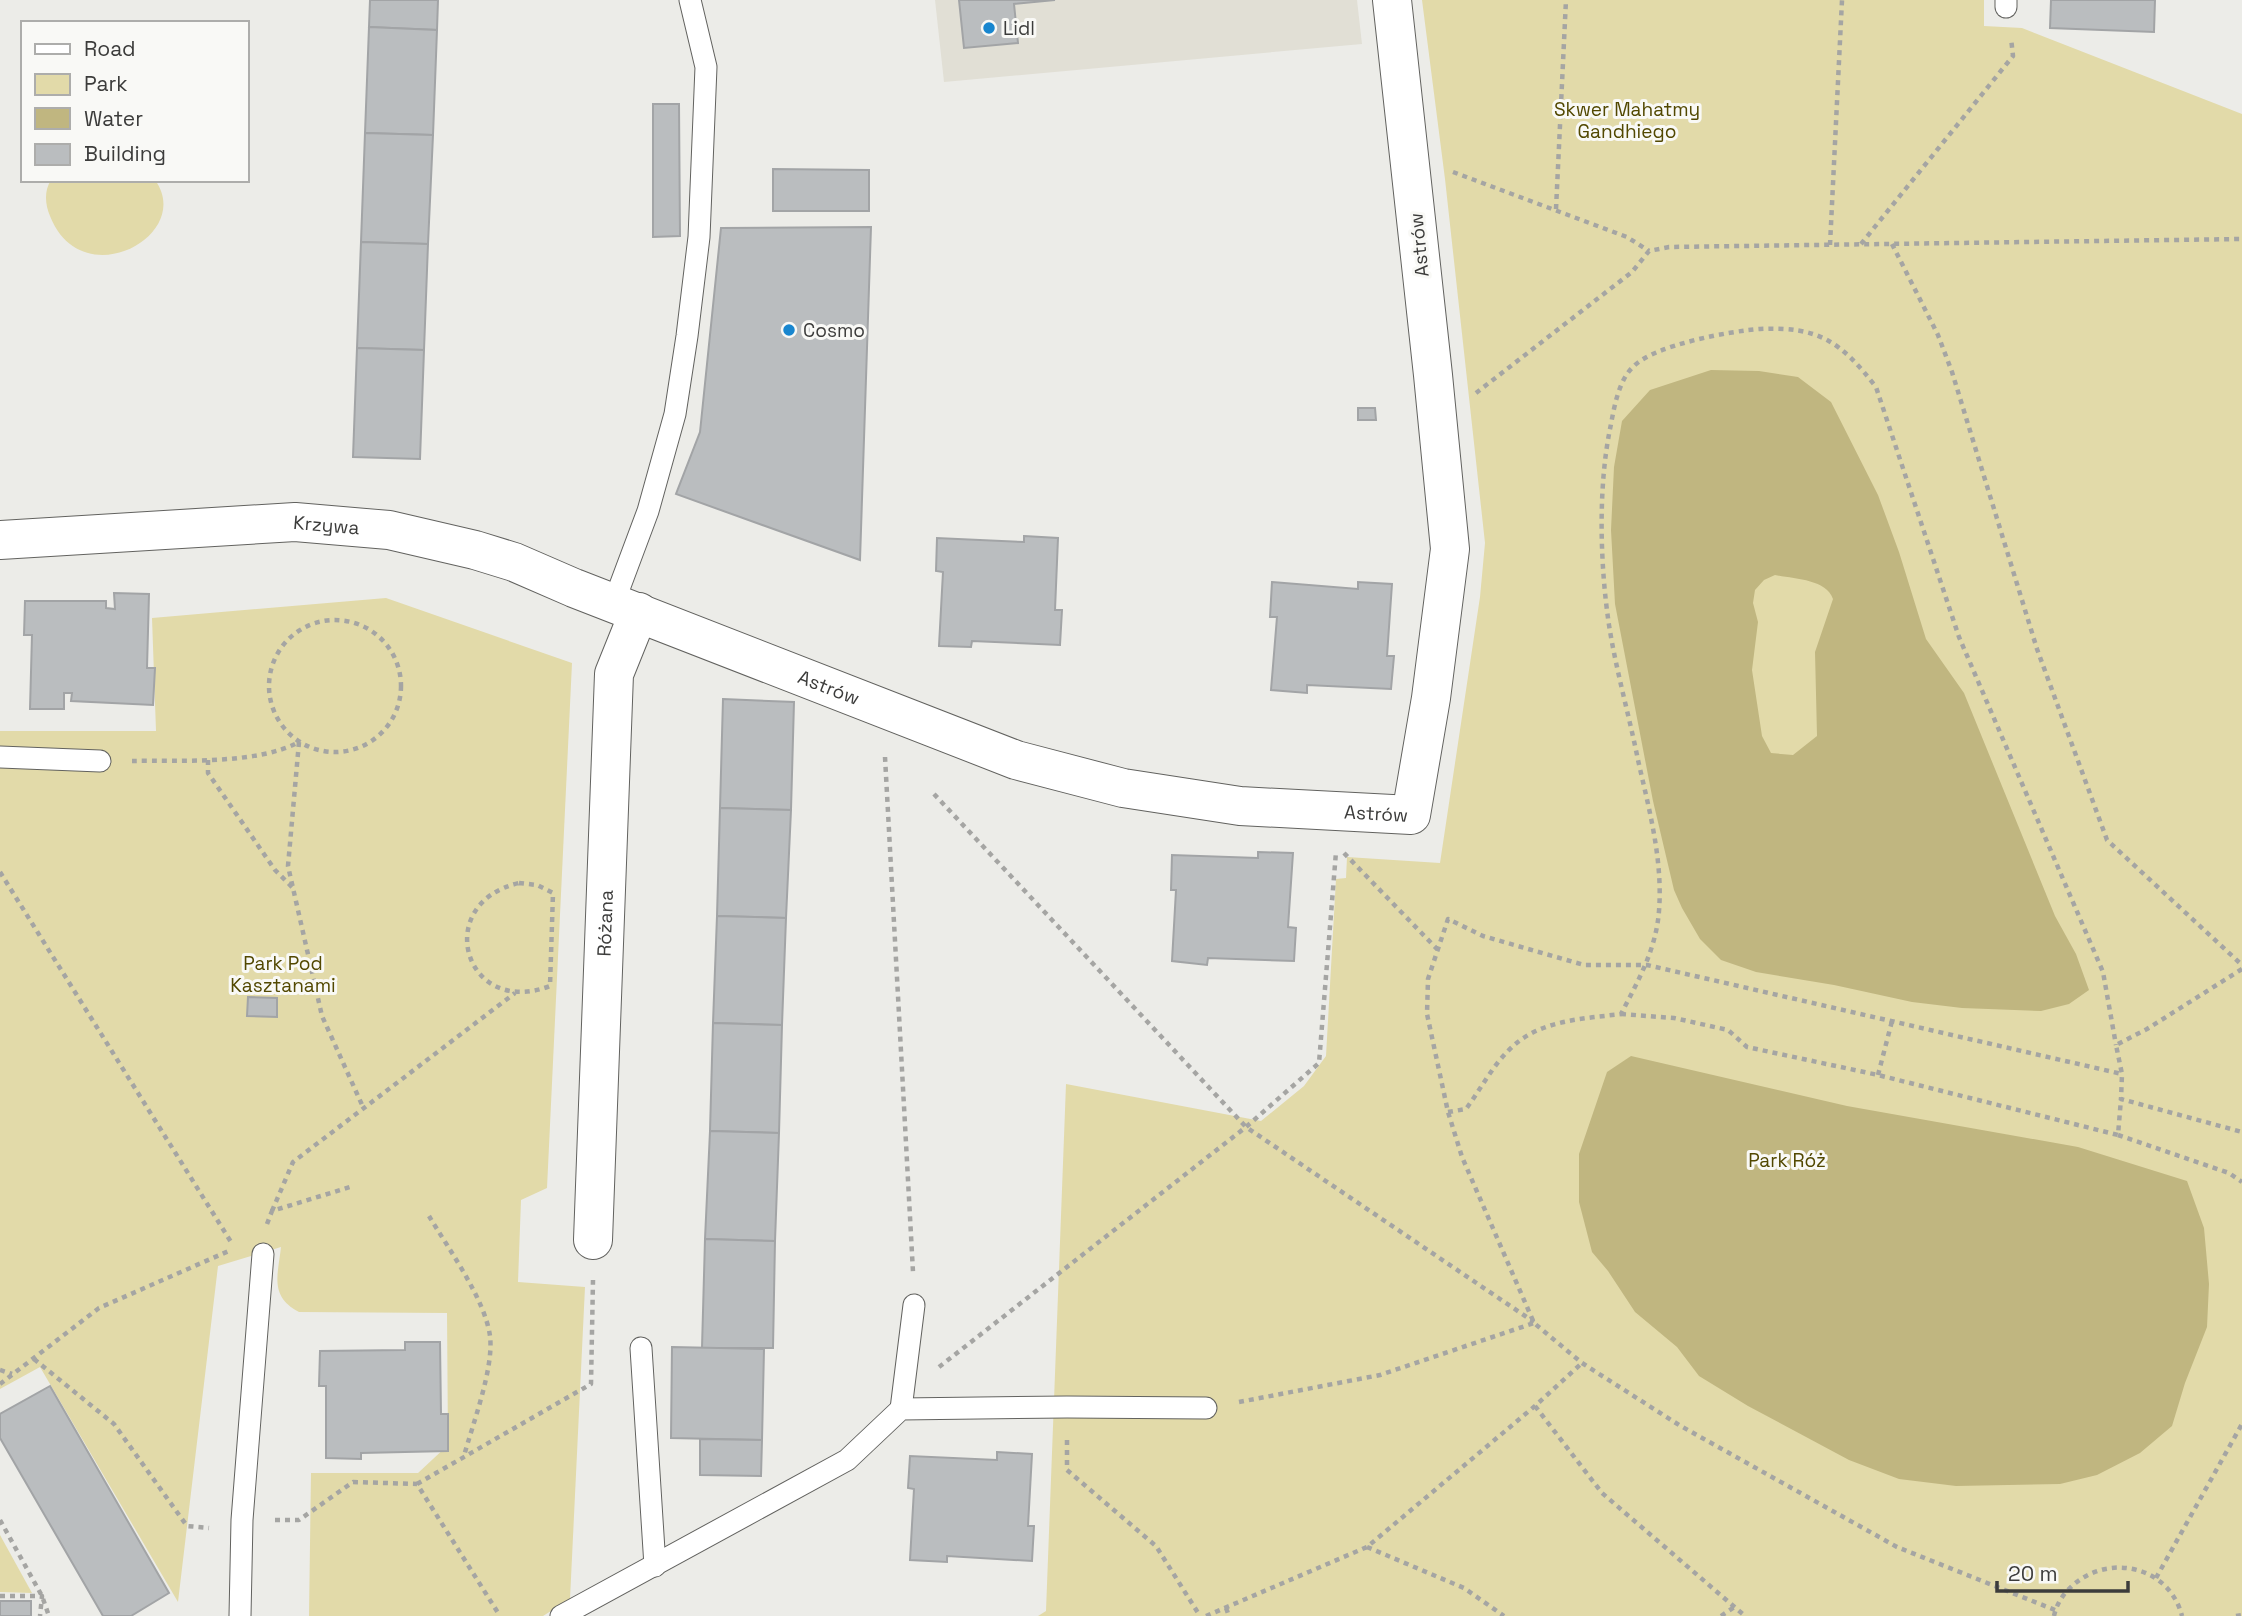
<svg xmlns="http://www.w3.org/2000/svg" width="2242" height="1616" font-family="'Space Grotesk',sans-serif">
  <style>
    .built { fill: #e1dfd5 }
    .green { fill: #e2daa9 }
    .water { fill: #c0b680; fill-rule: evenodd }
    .building { fill: #babdbf; stroke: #a2a4a6; stroke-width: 2 }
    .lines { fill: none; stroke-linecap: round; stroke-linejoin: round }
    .service-casing { stroke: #62625f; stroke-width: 23 }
    .minor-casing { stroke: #62625f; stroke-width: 40 }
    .path { stroke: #a5a5a3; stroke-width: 4.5; stroke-dasharray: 5 5; stroke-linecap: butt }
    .service { stroke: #fff; stroke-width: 21 }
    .minor { stroke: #fff; stroke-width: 38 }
    .poi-dot { fill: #1886cf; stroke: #f9f9f6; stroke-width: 2.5 }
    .labels { text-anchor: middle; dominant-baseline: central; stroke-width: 6; stroke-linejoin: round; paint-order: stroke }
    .poi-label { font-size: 19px; fill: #3c3c3b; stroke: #f9f9f6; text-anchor: start }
    .park-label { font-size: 19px; fill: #524801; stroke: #f9f9f6 }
    .street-label { font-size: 19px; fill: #3c3c3b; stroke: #f9f9f6 }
  </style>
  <rect width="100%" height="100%" fill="#ecece8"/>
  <!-- built -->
  <path class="built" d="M935,0H1357L1362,44L944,82Z"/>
  <!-- green -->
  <g class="green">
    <path d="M1422,0H1984V26L2022,28L2242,114V1616H1038L1046,1611L1066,1084L1261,1121L1304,1086L1326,1056L1336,879L1346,878L1347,857L1440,863L1480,597L1485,543L1445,179Z"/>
    <path d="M51,180H155C195,235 82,297 50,216C45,204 44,191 51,180Z"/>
    <path d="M386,598L572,663L547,1188L521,1200L518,1282L585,1287L570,1599L543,1616H309L311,1473H418L448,1445L447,1313L299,1312C269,1296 278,1275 281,1247L218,1266L178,1602L40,1367L0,1389V731H156L152,618Z"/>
    <path d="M0,1535L32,1593L0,1592Z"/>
  </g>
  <!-- water -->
  <g class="water">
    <path d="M1711,370L1759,371L1798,377L1831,402L1878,495L1899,552L1926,639L1964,693L2055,916L2076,954L2089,990L2069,1004L2041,1011L1962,1008L1912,1002L1834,985L1756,972L1721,960L1700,939L1682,908L1674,890L1653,801L1615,604L1611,530L1614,467L1622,421L1650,390ZM1775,575C1794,579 1826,579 1833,599L1815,652L1817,736L1793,755L1771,753L1762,736L1752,670L1758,622L1753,603L1755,590L1764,580Z"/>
    <path d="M1631,1056L1847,1106L2078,1147L2187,1181L2204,1228L2209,1284L2207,1327L2185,1383L2172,1426L2140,1453L2097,1475L2060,1484L1956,1486L1899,1479L1849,1460L1748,1406L1699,1376L1677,1347L1635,1312L1608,1271L1592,1252L1579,1202V1154L1607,1072Z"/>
  </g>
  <!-- building -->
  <g class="building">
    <path d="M370,0H438L437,30L369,27Z"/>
    <path d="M959,0H1055L1014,4L1018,43L964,48Z"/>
    <path d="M2051,0H2155L2154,32L2050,28Z"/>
    <path d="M369,27L437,30L433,135L365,133Z"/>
    <path d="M653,104H679L680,236L653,237Z"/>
    <path d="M365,133L433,135L428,244L361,242Z"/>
    <path d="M773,169L869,170V211H773Z"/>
    <path d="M871,227L860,560L676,494L700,432L721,228Z"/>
    <path d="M361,242L428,244L424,350L357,348Z"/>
    <path d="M357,348L424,350L420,459L353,457Z"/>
    <path d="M1358,408H1375L1376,420H1358Z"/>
    <path d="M1024,536L1058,538L1055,610H1062L1060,645L972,641L971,647L939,646L943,572L936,571L937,538L1024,542Z"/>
    <path d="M1272,582L1358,589V582L1392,584L1387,656H1394L1391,689L1307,685V693L1271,690L1277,617H1270Z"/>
    <path d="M114,593L149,594L147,668H155L153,705L71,701L72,693H64V709H30L32,635H24L25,601H106V608L115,609Z"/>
    <path d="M723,699L794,702L791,810L720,808Z"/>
    <path d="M720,808L791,810L786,918L717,916Z"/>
    <path d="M1258,852L1293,853L1288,927L1296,928L1294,961L1208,958L1207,965L1172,961L1176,890H1171L1172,855L1258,858Z"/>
    <path d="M717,916L786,918L782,1025L713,1023Z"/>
    <path d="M248,997L277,998V1017L247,1016Z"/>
    <path d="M713,1023L782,1025L779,1133L710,1131Z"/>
    <path d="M710,1131L779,1133L775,1241L705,1239Z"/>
    <path d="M705,1239L775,1241L773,1348H702Z"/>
    <path d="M405,1342H440L441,1414H448V1451L361,1453V1459L326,1458V1386H319L320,1351L405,1350Z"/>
    <path d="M672,1347L764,1349L762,1440L671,1438Z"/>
    <path d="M50,1386L169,1593L131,1616H103L0,1438V1414Z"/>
    <path d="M700,1439L762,1440L761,1476L700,1475Z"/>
    <path d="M997,1452L1032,1454L1028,1526H1034L1032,1561L947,1556V1562L910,1560L914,1489L908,1488L910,1456L997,1460Z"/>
    <rect x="0" y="1601" width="31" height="15"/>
  </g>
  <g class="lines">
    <!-- service casing -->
    <g class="service-casing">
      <g id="service">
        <path d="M2006,7V0"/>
        <path d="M614,602L648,511L675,414L687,336L699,237L706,67L690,0"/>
        <path d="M0,757L100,761"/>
        <path d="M641,1348L655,1566"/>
        <path d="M901,1409L914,1305"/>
        <path d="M240,1616L242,1520L263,1254"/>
        <path d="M561,1616L847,1460L901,1409L1067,1407L1206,1408"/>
      </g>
    </g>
    <!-- minor casing -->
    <g class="minor-casing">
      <g id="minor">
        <path id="s1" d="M0,540L295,522L389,530L475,550L514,562L574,588L1016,760L1123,788L1240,806L1411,815L1431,698L1450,549L1433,375L1392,0"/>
        <path id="s2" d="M593,1240L614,674L639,612"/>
      </g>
    </g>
    <!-- path -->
    <g class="path">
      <path d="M1453,172L1627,237L1649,251"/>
      <path d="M1556,209L1566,0"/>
      <path d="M1861,244L2013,56L2011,38"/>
      <path d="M1892,244L1938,335L1952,372L2037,649L2107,840L2242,965"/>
      <path d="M1830,245L1842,0"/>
      <path d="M1476,393L1632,272L1649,251L1669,247L2242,239"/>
      <circle cx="335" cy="686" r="66"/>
      <path d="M299,742L288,866L322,1016L363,1107"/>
      <path d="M885,757L913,1272"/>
      <path d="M208,760V773L275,870L293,888"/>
      <path d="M132,761C180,760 256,765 299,742"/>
      <path d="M934,794L1246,1127L1534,1322"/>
      <path d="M1344,853L1437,949"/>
      <path d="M0,872L231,1242"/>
      <path d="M519,883L537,885L553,893L550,986C464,1019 431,903 519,883Z"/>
      <path d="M2242,969L2147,1029L2116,1045L2122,1074L2121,1099L2242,1132"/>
      <path d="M1621,1014L1674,1018L1728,1030L1747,1047L1878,1075L2118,1135L2121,1099"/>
      <path d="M1878,1075L1892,1021"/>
      <path d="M1448,1112L1466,1109C1480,1090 1492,1067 1508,1051C1537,1020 1581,1019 1621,1014C1638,981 1656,950 1659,911C1663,860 1649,809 1638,760C1629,715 1616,670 1609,625C1600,565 1598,488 1610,429C1614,409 1618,380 1634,366C1655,345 1730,331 1760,329C1819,326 1841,342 1876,387L1959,637L2103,972L2116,1045"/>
      <path d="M2118,1135L2229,1173L2242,1182"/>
      <path d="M272,1211L293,1162L515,993"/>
      <path d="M429,1216C448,1248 485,1299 490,1336C494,1368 473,1423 464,1456"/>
      <path d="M267,1224L272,1211L350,1187"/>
      <path d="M34,1359L114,1424L187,1526L209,1528"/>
      <path d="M939,1367L1246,1127L1319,1063L1336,852"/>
      <path d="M0,1370L12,1374"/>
      <path d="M0,1384L99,1308L231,1250"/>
      <path d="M1239,1402L1380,1375L1534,1323"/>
      <path d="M1535,1406L1602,1493L1745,1616"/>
      <path d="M1067,1440V1470L1156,1546L1200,1616"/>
      <path d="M417,1484L591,1384L593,1280"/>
      <path d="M0,1520L42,1596L49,1616"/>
      <path d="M275,1520H299L353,1482L417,1484L500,1616"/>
      <path d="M1367,1547L1464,1588L1504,1616"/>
      <path d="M2156,1578L2242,1424"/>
      <path d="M0,1596H42L40,1616"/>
      <path d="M1226,1608L1229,1616"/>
      <path d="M2055,1610L1897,1547L1679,1425L1582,1363L1534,1323L1462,1157L1448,1112L1427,1014L1428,979L1448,919L1483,936L1584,965H1647L2122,1074"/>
      <path d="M1206,1616L1367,1547L1535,1406L1582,1363"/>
      <path d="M1721,1616L1736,1606"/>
      <path d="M2054,1616C2056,1606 2062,1595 2070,1588C2106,1552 2169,1565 2182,1616"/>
      <path d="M2236,1616L2242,1615"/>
    </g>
    <!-- service -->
    <use href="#service" class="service"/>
    <!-- minor -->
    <use href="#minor" class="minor"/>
  </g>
  <!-- markers -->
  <g class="poi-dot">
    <circle cx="989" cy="28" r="7"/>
    <circle cx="789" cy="330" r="7"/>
  </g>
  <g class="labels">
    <!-- poi labels -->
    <g class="poi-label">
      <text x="1003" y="28">Lidl</text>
      <text x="803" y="330">Cosmo</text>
    </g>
    <!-- park labels -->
    <g class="park-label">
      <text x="1627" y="109">Skwer Mahatmy<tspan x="1627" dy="22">Gandhiego</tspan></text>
      <text x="283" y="963">Park Pod<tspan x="283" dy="22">Kasztanami</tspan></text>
      <text x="1787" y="1160">Park Róż</text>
    </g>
    <!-- street labels -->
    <g class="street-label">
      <text transform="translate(1419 245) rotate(-96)">Astrów</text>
      <text stroke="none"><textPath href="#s1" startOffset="327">Krzywa</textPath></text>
      <text stroke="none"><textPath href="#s1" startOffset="858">Astrów</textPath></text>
      <text stroke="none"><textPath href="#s1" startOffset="1424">Astrów</textPath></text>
      <text stroke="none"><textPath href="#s2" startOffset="317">Różana</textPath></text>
    </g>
  </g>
  <!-- legend -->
  <rect x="21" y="21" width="228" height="161" fill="#f9f9f6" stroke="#adadab" stroke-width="2"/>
  <rect x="35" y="44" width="35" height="10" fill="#ffffff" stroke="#adadab" stroke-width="2"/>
  <text x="84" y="56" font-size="21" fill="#3c3c3b">Road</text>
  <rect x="35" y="74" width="35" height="21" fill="#e2daa9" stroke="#adadab" stroke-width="2"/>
  <text x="84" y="91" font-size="21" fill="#3c3c3b">Park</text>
  <rect x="35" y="108" width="35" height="21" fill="#c0b680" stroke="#adadab" stroke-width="2"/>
  <text x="84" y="126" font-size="21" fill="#3c3c3b">Water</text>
  <rect x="35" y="144" width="35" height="21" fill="#babdbf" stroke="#adadab" stroke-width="2"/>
  <text x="84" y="161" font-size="21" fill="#3c3c3b">Building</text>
  <!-- scale -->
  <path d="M1997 1581v10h131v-10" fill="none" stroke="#3c3c3b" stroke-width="3.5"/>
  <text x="2008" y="1581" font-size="21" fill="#3c3c3b" stroke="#f9f9f6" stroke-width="5" paint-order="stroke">20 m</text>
</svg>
